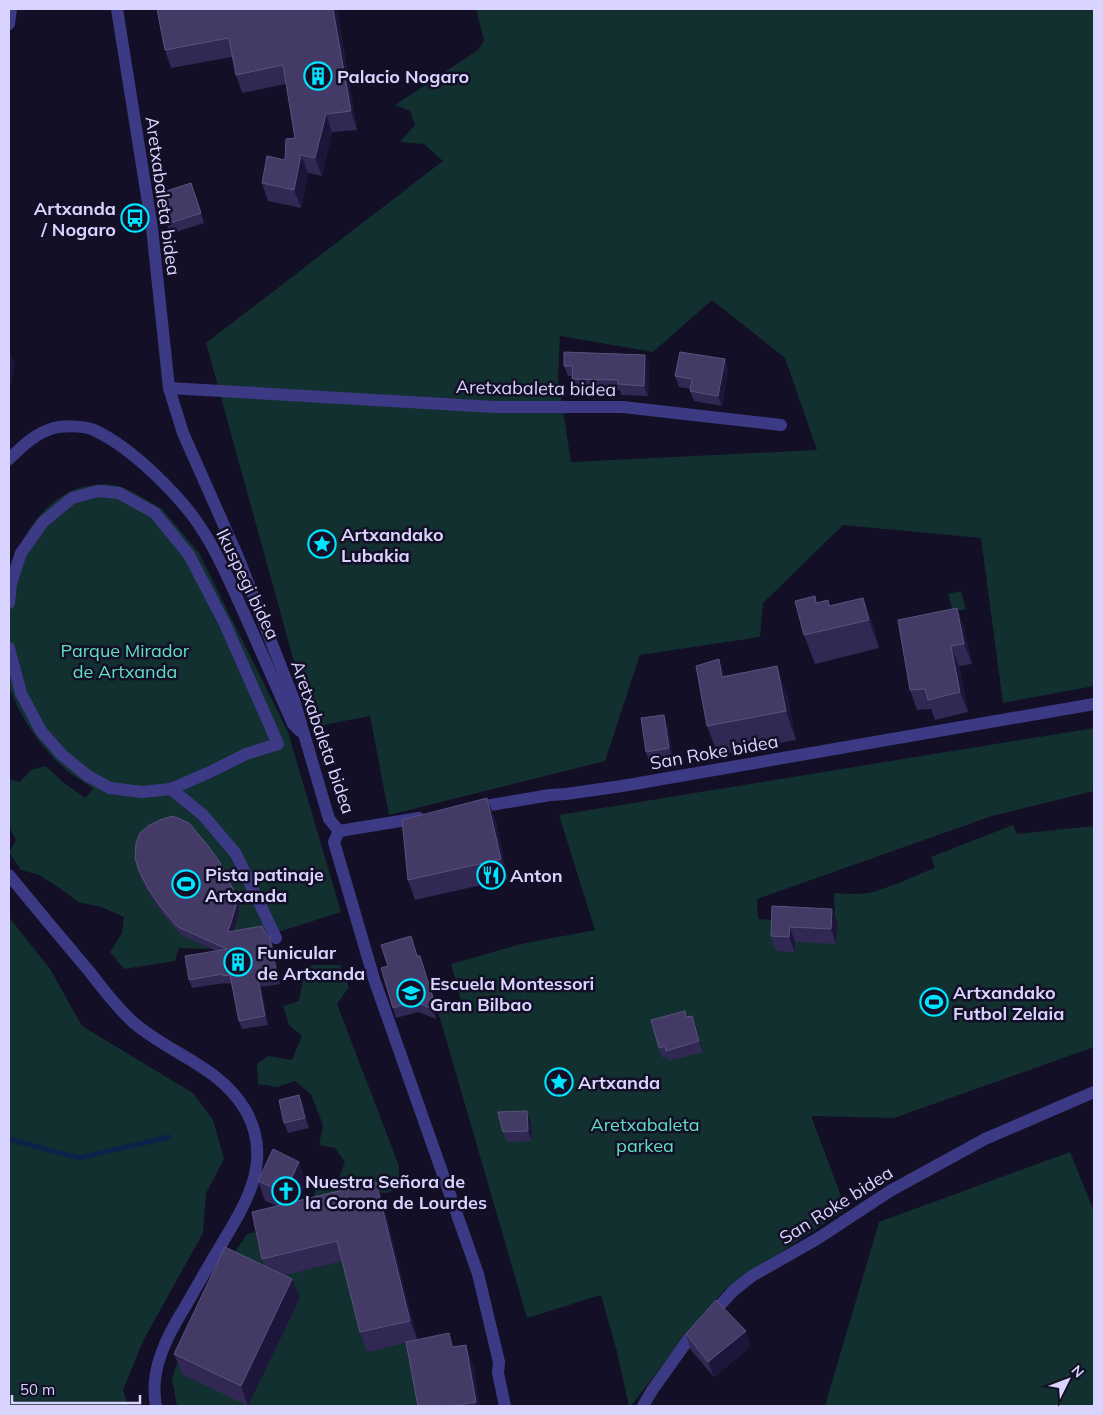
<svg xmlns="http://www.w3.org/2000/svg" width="1103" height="1415" font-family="Mulish,sans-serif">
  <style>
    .green { fill: #12302f; fill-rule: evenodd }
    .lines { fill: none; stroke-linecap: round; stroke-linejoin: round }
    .stream { stroke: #0c2248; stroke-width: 5 }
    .minor { stroke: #3d3a85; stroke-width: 12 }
    .wall { fill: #312854 }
    .shaded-wall { fill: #1d163a }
    .building { fill: #433a66; stroke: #5a527e }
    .labels { text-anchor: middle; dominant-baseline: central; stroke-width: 5; stroke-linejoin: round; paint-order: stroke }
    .poi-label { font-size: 18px; font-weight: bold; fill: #d9d4ff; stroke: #130f26; text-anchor: start }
    .street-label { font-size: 18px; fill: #d9d4ff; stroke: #130f26 }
    .park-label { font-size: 18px; fill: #5fe0c0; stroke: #130f26 }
  </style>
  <rect width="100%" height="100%" fill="#130f26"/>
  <!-- green -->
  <g class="green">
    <path d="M476,9H1094V686L1003,703L981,538L843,525L763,603L760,637L640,655L605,761L389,815L370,716L312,727L206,343L443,161L424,144L400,142L415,125L410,111L395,105L478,50L484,40ZM712,300L785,358L817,450L571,462L558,378L560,336L653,352Z"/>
    <path d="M106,484L119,486L133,492L162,509L199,553L288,732L341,912L278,932L261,935L207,949L179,948L175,961L124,969L110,952L122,933L124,917L101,907L78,902L61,889L39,875L21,870L9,852L16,840L9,827V779L20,782L31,770L46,766L63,782L85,798L93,789C85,782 75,777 67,771C41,748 19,717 9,685V572C20,539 42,502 76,489C86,485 96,485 106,484Z"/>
    <path d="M961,591L966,609L953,612L948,594Z"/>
    <path d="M1094,728V791L992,816L757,899L758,919L835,924L834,893C846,894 860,895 873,892C894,886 914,876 935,868L931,857L1013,825L1017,834L1094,826V1047L894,1118L811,1116L846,1209L724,1290L683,1338L631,1406H629L617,1352L601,1295L527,1318L437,1008L461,1001L451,964L521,944L595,930L559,815Z"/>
    <path d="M9,917L50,969L82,1026L193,1093L213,1120L224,1159L206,1193L203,1233L144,1339L123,1390L128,1406H9Z"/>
    <path d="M312,965H340L349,987L337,1004L399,1166L398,1186L389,1193L360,1192L312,1205L316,1187L336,1186L345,1162L335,1148L319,1145L323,1125L311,1094L295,1081L277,1087L258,1084L257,1064L268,1056L292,1060L302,1036L289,1025L283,1006L299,1001L303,979Z"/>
    <path d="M1070,1152L1094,1211V1406H825L879,1222Z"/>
    <path d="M383,1202L417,1340L421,1406H177L172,1379L192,1316L247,1234Z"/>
  </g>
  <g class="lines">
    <!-- stream -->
    <path class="stream" d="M9,1139L79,1158L169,1137"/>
    <!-- minor -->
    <g class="minor">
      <path d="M117,9L152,228L169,388L183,433L238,557L294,700L329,819L339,831"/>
      <path d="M9,24L11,9"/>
      <path d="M169,388L495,407H623L781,425"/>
      <path d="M9,459C21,448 32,436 48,430C60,425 85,425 96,431C132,448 182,497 203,531C220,557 231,585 244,613C260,650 277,687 293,724L300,731"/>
      <path d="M9,603L11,583L21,553L43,522L72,498L98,491L119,493L155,513L189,555L225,624L278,744L246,754L210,772L171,789L142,792L110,788L88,776L62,755L41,731L21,693L9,648"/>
      <path d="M171,789L203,815L236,854L276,938"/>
      <path d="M473,808L550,795L566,794L622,786L1094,704"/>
      <path d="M339,831L419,818"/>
      <path d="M339,831L334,842L374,979L478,1274L499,1362L498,1373L505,1406"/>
      <path d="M9,875C35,907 62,939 89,971C103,989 117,1008 134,1023C170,1054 221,1067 246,1111C273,1160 247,1202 221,1245C209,1265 197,1286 185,1307C167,1336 149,1370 156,1406"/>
      <path d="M643,1406L653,1389L688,1340L733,1291L752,1276L817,1239L890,1191L985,1139L1094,1092"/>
    </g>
  </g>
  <!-- wall -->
  <g class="wall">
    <path d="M157,9H337L357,130L332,132L322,176L308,173L301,208L268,201L262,183L285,160L295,138L286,84L242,93L236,75L232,57L171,68L165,50Z"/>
    <path d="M195,193L204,223L170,234L167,224Z"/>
    <path d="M725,359L728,370L722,406L694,401L690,391L691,389L679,387L675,376Z"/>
    <path d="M649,365L648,396L621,395L620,390L576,389L572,379V376H568L564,366Z"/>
    <path d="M815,596L817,603L828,600L830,606L863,598L874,627L879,648L815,664L804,635Z"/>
    <path d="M957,608L964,628L972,664L959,666L968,712L935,720L931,709L917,710L910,690Z"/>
    <path d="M777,666L787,694L796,740L718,755L707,726L725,676Z"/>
    <path d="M668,726L673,759L649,762L646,752Z"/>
    <path d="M495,818L508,879L415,900L408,880Z"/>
    <path d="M139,871L239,903V914L234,931L266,934L270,937L273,945L280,984L261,987L268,1025L242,1029L239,1021L232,983L226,984L225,983L192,988L189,980L216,951L181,935L166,918L152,898L142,880Z"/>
    <path d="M772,906L838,924L836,944L795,942V952L776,951L771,936Z"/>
    <path d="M414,946L418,956H420L437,1008L433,1009L436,1019L418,1012L396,1018L393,1008L388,966Z"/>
    <path d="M685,1011L687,1017L696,1026L703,1052L669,1061L668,1057L662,1058L659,1048Z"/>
    <path d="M299,1095L303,1105L309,1128L288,1133L284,1123Z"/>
    <path d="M531,1121L532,1141L507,1142L503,1132Z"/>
    <path d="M258,1181L306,1182L298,1201L376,1182L383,1202L417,1340L454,1346L473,1365L480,1406H418L406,1343L367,1352L360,1332L342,1261L285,1275L300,1298L248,1406L182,1374L174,1354L265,1265L262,1259L277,1206L265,1201Z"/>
    <path d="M686,1334L751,1346L714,1377L691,1350Z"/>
  </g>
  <!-- shaded-wall -->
  <g class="shaded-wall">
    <path d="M333,9H337L357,130L351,111Z"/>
    <path d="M326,114L332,132L322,176L315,158Z"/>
    <path d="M301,155L308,173L301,208L294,190Z"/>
    <path d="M10,351L15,366L9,393V356Z"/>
    <path d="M645,355L649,365L648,396L644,386Z"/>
    <path d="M725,359L728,370L722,406L718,396Z"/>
    <path d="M863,598L874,627L879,648L869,620Z"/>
    <path d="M957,608L964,628L972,664L964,644Z"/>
    <path d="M951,646L959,666L968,712L960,692Z"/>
    <path d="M719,659L730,688L722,677Z"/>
    <path d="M777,666L787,694L796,740L786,711Z"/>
    <path d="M664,715L668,726L673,759L669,748Z"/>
    <path d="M487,798L495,818L508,879L501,859Z"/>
    <path d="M236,895L239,903V914L231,940L228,932Z"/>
    <path d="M832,909L838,924L836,944L831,929Z"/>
    <path d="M790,927L795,942V952L789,937Z"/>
    <path d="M270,937L273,945L280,984L277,976Z"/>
    <path d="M258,979L261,987L268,1025L265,1016Z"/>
    <path d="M692,1016L696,1026L703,1052L699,1041Z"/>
    <path d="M299,1095L303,1105L309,1128L305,1118Z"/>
    <path d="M527,1111L531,1121L532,1141L528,1131Z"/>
    <path d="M299,1162L306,1182L292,1213L285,1193Z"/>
    <path d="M376,1182L383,1202L418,1341L410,1321Z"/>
    <path d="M292,1279L300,1298L248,1406L241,1386Z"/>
    <path d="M746,1331L751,1346L714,1377L708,1362Z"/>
    <path d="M449,1333L457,1353L452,1347Z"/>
    <path d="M466,1345L473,1365L480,1406H477L476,1402Z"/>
  </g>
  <!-- building -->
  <g class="building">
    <path d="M157,9H333L351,111L326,114L315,158L301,155L294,190L262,183L267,156L285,160L286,139L295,138L283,65L236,75L229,38L165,50Z"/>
    <path d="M191,183L201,213L167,224L157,194Z"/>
    <path d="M564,352L645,355L644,386L618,384V380L572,379L573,366H564Z"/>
    <path d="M680,352L725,359L718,396L690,391L692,379L675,376Z"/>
    <path d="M815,596L816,603L828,600L829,606L863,598L869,620L804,635L795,601Z"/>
    <path d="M957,608L964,644L951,646L960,692L928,700L925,689L910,690L898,620Z"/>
    <path d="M719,659L722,677L777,666L786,711L707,726L696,666Z"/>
    <path d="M664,715L669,748L646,752L641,718Z"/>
    <path d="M487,798L501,859L408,880L402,820Z"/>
    <path d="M173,816L189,823L209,847L219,861L236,895V906L228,932L262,926L266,934L270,937L277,976L258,979L265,1016L239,1021L230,975L223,976L222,974L189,980L185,956L227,949L178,927L163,910L149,890L139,871L135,858L136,843L140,833L148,826L160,820Z"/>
    <path d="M772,906L832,909L831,929L790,927L789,937L771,936Z"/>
    <path d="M411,936L417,956H420L433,998L429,999L432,1009L414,1001L393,1008L381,968L388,966L381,945Z"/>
    <path d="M685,1011L686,1017L692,1016L699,1041L666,1051L665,1046L659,1048L651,1020Z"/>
    <path d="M299,1095L305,1118L284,1123L279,1100Z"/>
    <path d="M527,1111L528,1131L503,1132L498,1112Z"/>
    <path d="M273,1149L299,1162L285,1193L258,1181Z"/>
    <path d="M376,1182L410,1321L360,1332L337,1241L262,1259L252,1212Z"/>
    <path d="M225,1247L292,1279L241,1386L174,1354Z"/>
    <path d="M716,1300L746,1331L708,1362L686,1334Z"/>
    <path d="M449,1333L452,1347L466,1345L476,1402L450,1406H418L406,1342Z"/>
  </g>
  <!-- icons -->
  <defs>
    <g id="building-ring" transform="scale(1.4375)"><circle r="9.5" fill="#130f26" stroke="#00e5ff" stroke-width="1.5"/><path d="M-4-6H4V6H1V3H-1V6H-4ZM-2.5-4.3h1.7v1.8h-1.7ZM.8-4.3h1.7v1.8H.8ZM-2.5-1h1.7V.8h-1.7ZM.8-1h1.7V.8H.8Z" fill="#00e5ff"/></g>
    <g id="bus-ring" transform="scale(1.4375)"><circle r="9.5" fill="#130f26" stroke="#00e5ff" stroke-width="1.5"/><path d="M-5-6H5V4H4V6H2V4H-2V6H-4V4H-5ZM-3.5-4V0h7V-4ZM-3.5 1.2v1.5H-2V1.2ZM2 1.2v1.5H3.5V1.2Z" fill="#00e5ff"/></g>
    <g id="sight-ring" transform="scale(1.4375)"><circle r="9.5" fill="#130f26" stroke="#00e5ff" stroke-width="1.5"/><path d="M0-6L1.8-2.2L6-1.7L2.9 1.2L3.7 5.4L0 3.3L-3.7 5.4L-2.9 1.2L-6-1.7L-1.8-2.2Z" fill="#00e5ff"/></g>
    <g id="restaurant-ring" transform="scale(1.4375)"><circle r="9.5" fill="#130f26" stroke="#00e5ff" stroke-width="1.5"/><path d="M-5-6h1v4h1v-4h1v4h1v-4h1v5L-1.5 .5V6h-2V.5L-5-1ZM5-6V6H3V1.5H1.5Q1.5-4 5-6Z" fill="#00e5ff"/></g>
    <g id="stadium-ring" transform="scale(1.4375)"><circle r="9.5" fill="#130f26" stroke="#00e5ff" stroke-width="1.5"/><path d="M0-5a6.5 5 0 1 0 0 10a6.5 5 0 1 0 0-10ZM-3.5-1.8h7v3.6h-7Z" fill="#00e5ff"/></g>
    <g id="school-ring" transform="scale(1.4375)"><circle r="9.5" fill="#130f26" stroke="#00e5ff" stroke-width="1.5"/><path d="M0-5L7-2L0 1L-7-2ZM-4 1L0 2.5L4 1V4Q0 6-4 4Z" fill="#00e5ff"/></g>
    <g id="church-ring" transform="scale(1.4375)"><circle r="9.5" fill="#130f26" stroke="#00e5ff" stroke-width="1.5"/><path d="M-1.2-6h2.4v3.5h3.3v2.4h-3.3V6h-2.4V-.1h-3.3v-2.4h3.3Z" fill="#00e5ff"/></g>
  </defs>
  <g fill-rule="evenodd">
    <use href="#building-ring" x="318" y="76"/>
    <use href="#bus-ring" x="135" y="218"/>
    <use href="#sight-ring" x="322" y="544"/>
    <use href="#restaurant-ring" x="491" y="875"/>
    <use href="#stadium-ring" x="186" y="884"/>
    <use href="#building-ring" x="238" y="962"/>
    <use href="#school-ring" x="411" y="993"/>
    <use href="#stadium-ring" x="934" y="1002"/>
    <use href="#sight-ring" x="559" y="1082"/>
    <use href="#church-ring" x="286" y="1191"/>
  </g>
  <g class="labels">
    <!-- poi labels -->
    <g class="poi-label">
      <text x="337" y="76">Palacio Nogaro</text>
      <text x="116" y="208" text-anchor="end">Artxanda<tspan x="116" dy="21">/ Nogaro</tspan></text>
      <text x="341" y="534">Artxandako<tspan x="341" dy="21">Lubakia</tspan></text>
      <text x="205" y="874">Pista patinaje<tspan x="205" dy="21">Artxanda</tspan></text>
      <text x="510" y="875">Anton</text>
      <text x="257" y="952">Funicular<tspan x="257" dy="21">de Artxanda</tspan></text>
      <text x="430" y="983">Escuela Montessori<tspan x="430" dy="21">Gran Bilbao</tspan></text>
      <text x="953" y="992">Artxandako<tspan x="953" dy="21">Futbol Zelaia</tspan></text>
      <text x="578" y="1082">Artxanda</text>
      <text x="305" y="1181">Nuestra Señora de<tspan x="305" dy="21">la Corona de Lourdes</tspan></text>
    </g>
    <!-- street labels -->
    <g class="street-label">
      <text transform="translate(163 196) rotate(82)">Aretxabaleta bidea</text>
      <text transform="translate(536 388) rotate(1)">Aretxabaleta bidea</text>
      <text transform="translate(248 584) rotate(64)">Ikuspegi bidea</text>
      <text transform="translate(323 737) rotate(71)">Aretxabaleta bidea</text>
      <text transform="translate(714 752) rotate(-10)">San Roke bidea</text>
      <text transform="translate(836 1205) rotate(-32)">San Roke bidea</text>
    </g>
    <!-- park labels -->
    <g class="park-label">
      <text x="125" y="650">Parque Mirador<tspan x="125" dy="21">de Artxanda</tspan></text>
      <text x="645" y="1124">Aretxabaleta<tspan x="645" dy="21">parkea</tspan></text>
    </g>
  </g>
  <!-- border -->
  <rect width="1103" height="1415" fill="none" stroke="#d9d4ff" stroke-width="20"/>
  <!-- north arrow -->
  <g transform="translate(1068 1380) rotate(48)" stroke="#130f26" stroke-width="4" paint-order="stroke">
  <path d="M0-4L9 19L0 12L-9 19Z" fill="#d9d4ff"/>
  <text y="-8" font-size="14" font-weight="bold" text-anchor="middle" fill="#d9d4ff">N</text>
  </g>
  <!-- scale -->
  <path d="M12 1395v8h128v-8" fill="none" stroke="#d9d4ff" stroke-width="2.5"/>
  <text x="20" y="1395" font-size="15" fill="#d9d4ff" stroke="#130f26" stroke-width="4" paint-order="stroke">50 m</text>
</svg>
